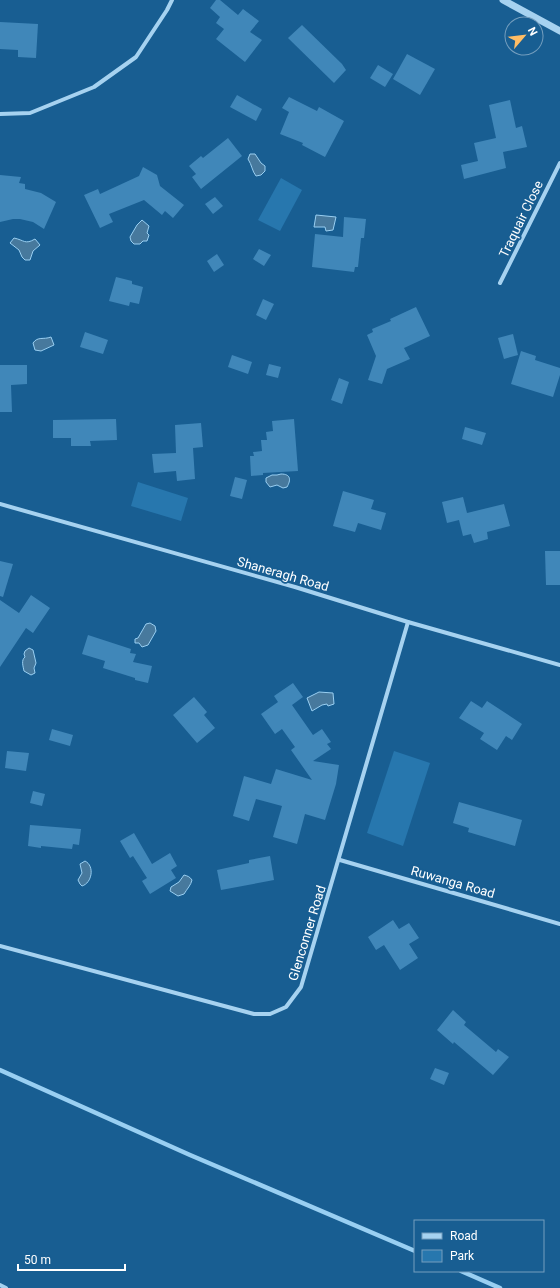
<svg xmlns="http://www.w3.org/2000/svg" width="560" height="1288" font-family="Roboto,sans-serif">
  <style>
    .green { fill: #2777ae }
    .water { fill: #47799d; stroke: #99cff2 }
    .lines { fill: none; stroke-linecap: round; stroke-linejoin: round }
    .stream { stroke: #99cff2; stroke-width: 4.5 }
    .building { fill: #4087b9 }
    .minor { stroke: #a6d2f0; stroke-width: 4 }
    .tertiary { stroke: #a6d2f0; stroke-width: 7 }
    .labels { text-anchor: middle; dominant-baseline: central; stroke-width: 3.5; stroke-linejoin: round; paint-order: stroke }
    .street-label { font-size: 13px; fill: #fff; stroke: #185e92 }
  </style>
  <rect width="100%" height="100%" fill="#185e92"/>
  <!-- green -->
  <g class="green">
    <path d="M281,178L302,190L280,231L258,220Z"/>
    <path d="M138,482L188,498L181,521L131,506Z"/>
    <path d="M394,751L430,763L403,846L367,833Z"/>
  </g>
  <!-- water -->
  <g class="water">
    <path d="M250,154H255L261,163L265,166V171L261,175L256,176C252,171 252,165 248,159Z"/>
    <path d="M316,215L336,217L333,230L326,231L325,227H314Z"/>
    <path d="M142,220L149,226L147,233L149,235L147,241H143L140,244H134L131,241L130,237L137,225Z"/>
    <path d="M14,238C24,240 25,245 35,239L40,245L33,251L30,260H25L22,257L19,250L10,243Z"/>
    <path d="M51,337L54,345L41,351L35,350L33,343C38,336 43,340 51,337Z"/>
    <path d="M281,474C291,474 291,480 287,487L283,488L277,485L270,487L266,482V478L272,475H277Z"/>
    <path d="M150,623L155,626L156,631L148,645L142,647L139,643H135V639L138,638L146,624Z"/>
    <path d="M29,648L33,650L36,663L34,668L35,673L31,675L24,671C23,666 21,660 25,657L24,654L25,651Z"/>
    <path d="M319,692L333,693L334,704L328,706L327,704L322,705L312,711L307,698Z"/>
    <path d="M85,861C95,866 92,883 82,886L80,884L78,880L82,873L80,864Z"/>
    <path d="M184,875C188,876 190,877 192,880C191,885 187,889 184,894L178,896L170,891L171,887L179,882Z"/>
  </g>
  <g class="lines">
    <!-- stream -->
    <g class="stream">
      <path d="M0,1070L190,1155L415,1251"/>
      <path d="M461,1271L500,1288"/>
    </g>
  </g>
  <!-- building -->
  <g class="building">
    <path d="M216,0H220L238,15L243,9L259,21L250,32L262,40L245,62L216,39L224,29L216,23L220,17L210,8Z"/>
    <path d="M0,22L38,24L36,58L18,57V50L0,49Z"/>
    <path d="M302,25L342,64L346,70L334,83L288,38Z"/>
    <path d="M407,54L435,69L420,95L393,79Z"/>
    <path d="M378,65L393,74L385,87L370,78Z"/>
    <path d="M237,95L262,109L256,121L230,107Z"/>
    <path d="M289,97L317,111L319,107L344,121L325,157L302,145L303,143L280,134L289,112L282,108Z"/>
    <path d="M510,100L516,128L522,126L527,147L503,152L506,168L464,179L461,165L478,161L474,143L496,138L489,105Z"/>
    <path d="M228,138L242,156L201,189L192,177L196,174L189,166L201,156L203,158Z"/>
    <path d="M143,167L157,175L160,186L184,205L173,218L165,211L162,215L144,200L109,214L113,222L100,228L84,195L98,189L100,194L139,176Z"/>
    <path d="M0,175L21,177L19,183L25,184V189L41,193L56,202L44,229L33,222L20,219H13L0,222Z"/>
    <path d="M215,197L223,206L213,214L205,204Z"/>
    <path d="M344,217L366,219L364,238H361L358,267H355L354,272L312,267L315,234L343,237Z"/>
    <path d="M259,249L271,255L264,266L253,259Z"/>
    <path d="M217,254L224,265L214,272L207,261Z"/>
    <path d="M116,277L132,281V284L143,287L139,304L130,302L129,306L109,301Z"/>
    <path d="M263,299L274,304L266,320L256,315Z"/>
    <path d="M416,307L430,336L404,348L410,359L387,369L382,384L368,380L376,356L367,335L373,332L372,329L391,321L390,319Z"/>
    <path d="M85,332L108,340L103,354L80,347Z"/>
    <path d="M513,334L518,355L504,359L498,338Z"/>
    <path d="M521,351L536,356L535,360L560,368V375L553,397L511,384Z"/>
    <path d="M232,355L252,362L248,374L228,367Z"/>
    <path d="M269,364L281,367L278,378L266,375Z"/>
    <path d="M0,365H27V384L11,385L12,412H0Z"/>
    <path d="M339,378L349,382L342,404L331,400Z"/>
    <path d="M116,419L117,440L90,441L91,446H71V438H53V420Z"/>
    <path d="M294,419L298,471L263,473V475L251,476L250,456H254L253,452L262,451L261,440H267L266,432L273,431L272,421Z"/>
    <path d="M201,423L203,447L193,448L195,479L177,481L176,471L154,473L152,454L176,453L175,425Z"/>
    <path d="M465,427L486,433L482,445L462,439Z"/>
    <path d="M235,477L247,480L242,499L230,496Z"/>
    <path d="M343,491L374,500L371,509L386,513L381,530L358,523L355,532L333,526Z"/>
    <path d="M463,497L467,513L504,504L510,526L487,532L488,539L474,543L471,534L463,536L459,520L447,523L442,502Z"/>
    <path d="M545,551H560V585H546Z"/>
    <path d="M0,561L13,564L3,597L0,596Z"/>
    <path d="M31,595L50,608L33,633L26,628L0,667V600L19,613Z"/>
    <path d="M88,635L131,649L130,653L136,654L133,662L152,666L148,683L135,680V678L103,668L105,661L82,654Z"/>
    <path d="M293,683L303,697L292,705L313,735L322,729L331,742L327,744L331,749L313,761L339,765L336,784L325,820L305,814L297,844L273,837L282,806L256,799L249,821L233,816L244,776L271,784L276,769L312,780L291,750L295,747L282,729L275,734L261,714L278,702L274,696Z"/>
    <path d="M194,697L207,712L204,715L215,728L197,743L173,715Z"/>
    <path d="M471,701L482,708L487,701L522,724L512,740L506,736L497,750L480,739L484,733L459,718Z"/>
    <path d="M52,729L73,735L70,746L49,740Z"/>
    <path d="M7,751L29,753L26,771L5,768Z"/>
    <path d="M33,791L45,794L42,806L30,803Z"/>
    <path d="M459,802L522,820L515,846L468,832L469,828L453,823Z"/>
    <path d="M30,825L81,829L79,845L73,844L72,849L41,846V848L28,846Z"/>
    <path d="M134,833L152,864L170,853L177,866L171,870L176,878L150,894L142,881L147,878L133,856L130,858L120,841Z"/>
    <path d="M270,856L274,880L221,890L217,870L249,863V860Z"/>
    <path d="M393,920L399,929L409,923L419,938L409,944L418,958L400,970L384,945L376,950L368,937Z"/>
    <path d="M453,1010L466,1022L464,1025L496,1052L498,1049L509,1057L493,1075L454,1042L453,1044L437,1030Z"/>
    <path d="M435,1068L449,1073L444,1085L430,1079Z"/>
  </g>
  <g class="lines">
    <!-- minor -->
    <g class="minor">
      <path d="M0,114L30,113L94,87L136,57L167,10L172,0"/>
      <path d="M500,283L560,163"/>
      <path d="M0,504L295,587L408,622L560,665"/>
      <path d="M340,860L560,924"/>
      <path d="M0,946L254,1014H270L286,1007L301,987L408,622"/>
      <path d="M0,1285L6,1288"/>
    </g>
    <!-- tertiary -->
    <path class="tertiary" d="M503,0L560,31"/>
  </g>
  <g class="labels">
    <!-- street labels -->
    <g class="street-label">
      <text transform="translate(521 219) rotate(-64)">Traquair Close</text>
      <text transform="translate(283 574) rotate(16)">Shaneragh Road</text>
      <text transform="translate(453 882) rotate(16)">Ruwanga Road</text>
      <text transform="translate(307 933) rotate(-73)">Glenconner Road</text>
    </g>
  </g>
  <!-- legend -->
  <rect x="414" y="1220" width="130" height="52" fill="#185e92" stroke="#749ebe"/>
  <rect x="422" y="1233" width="20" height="6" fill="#a6d2f0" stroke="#749ebe"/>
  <text x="450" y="1240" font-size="12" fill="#ffffff">Road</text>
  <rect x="422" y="1250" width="20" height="12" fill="#2777ae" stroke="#749ebe"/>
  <text x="450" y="1260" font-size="12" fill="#ffffff">Park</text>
  <!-- north arrow -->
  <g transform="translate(524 36) rotate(62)"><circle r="19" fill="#185e92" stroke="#749ebe"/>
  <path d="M0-3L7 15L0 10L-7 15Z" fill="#ffbd65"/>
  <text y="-6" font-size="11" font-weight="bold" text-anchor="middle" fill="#ffffff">N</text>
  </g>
  <!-- scale -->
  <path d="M18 1264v6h107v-6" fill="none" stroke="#ffffff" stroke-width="2"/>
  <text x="24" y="1264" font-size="12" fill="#ffffff" stroke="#185e92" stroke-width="3" paint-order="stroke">50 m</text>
</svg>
